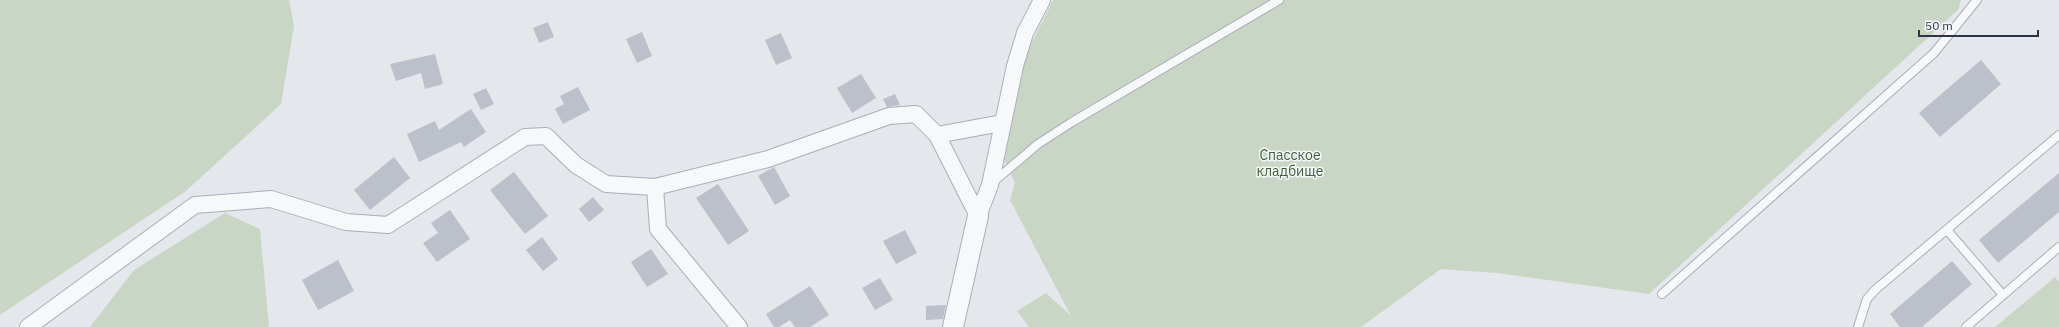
<svg xmlns="http://www.w3.org/2000/svg" width="2059" height="327" font-family="'IBM Plex Sans',sans-serif">
  <style>
    .green { fill: #c9d6c5 }
    .building { fill: #bbc0ca }
    .lines { fill: none; stroke-linecap: round; stroke-linejoin: round }
    .service-casing { stroke: #a9aeb7; stroke-width: 10 }
    .minor-casing { stroke: #a9aeb7; stroke-width: 18 }
    .tertiary-casing { stroke: #a9aeb7; stroke-width: 22 }
    .service { stroke: #f7f8fa; stroke-width: 8 }
    .minor { stroke: #f7f8fa; stroke-width: 16 }
    .tertiary { stroke: #f7f8fa; stroke-width: 20 }
    .labels { text-anchor: middle; dominant-baseline: central; stroke-width: 3; stroke-linejoin: round; paint-order: stroke }
    .park-label { font-size: 14px; fill: #3f6138; stroke: #f4f6f9 }
  </style>
  <rect width="100%" height="100%" fill="#e4e7ec"/>
  <!-- green -->
  <g class="green">
    <path d="M0,0H289L294,26L281,104L186,191L0,315Z"/>
    <path d="M1053,0H1961L1958,10L1649,294L1497,273L1441,269L1361,327H1029L1017,311L1046,293L1071,316L1010,200L1015,183L1004,160L1017,72Z"/>
    <path d="M225,213L260,229L269,327H90L134,270Z"/>
    <path d="M2055,277L2059,282V327H1995Z"/>
  </g>
  <!-- building -->
  <g class="building">
    <path d="M548,22L554,37L539,43L533,28Z"/>
    <path d="M642,32L652,56L637,63L626,39Z"/>
    <path d="M781,33L792,58L776,65L765,40Z"/>
    <path d="M435,54L443,84L425,89L421,73L396,81L390,64Z"/>
    <path d="M1981,60L2001,84L1940,137L1919,113Z"/>
    <path d="M861,74L876,98L852,113L837,88Z"/>
    <path d="M578,87L590,110L563,124L555,109L564,104L560,96Z"/>
    <path d="M486,88L494,104L481,110L473,94Z"/>
    <path d="M895,94L900,105L887,107L883,99Z"/>
    <path d="M471,109L486,132L464,147L461,142L419,162L407,134L435,121L439,130Z"/>
    <path d="M394,157L410,178L370,210L354,190Z"/>
    <path d="M774,167L790,196L775,205L758,176Z"/>
    <path d="M514,172L548,216L525,234L490,190Z"/>
    <path d="M2059,173V212L1998,263L1979,240Z"/>
    <path d="M718,184L749,231L728,245L696,198Z"/>
    <path d="M593,197L604,210L589,222L579,209Z"/>
    <path d="M450,210L470,239L437,262L423,243L438,233L431,223Z"/>
    <path d="M905,230L917,253L896,264L883,241Z"/>
    <path d="M542,237L558,259L543,271L526,250Z"/>
    <path d="M651,249L668,274L647,287L631,262Z"/>
    <path d="M338,260L354,291L318,310L302,280Z"/>
    <path d="M1952,261L1972,284L1922,327H1900L1890,314Z"/>
    <path d="M880,278L893,300L875,310L862,288Z"/>
    <path d="M810,286L829,315L810,327H795L790,320L779,327H774L766,314Z"/>
    <path d="M946,305L943,319L926,320V306Z"/>
  </g>
  <g class="lines">
    <!-- service casing -->
    <g class="service-casing">
      <g id="service">
        <path d="M992,183L1038,144L1072,122L1279,0"/>
        <path d="M1947,230L2003,295"/>
        <path d="M1662,294L1934,53L1977,0"/>
        <path d="M1858,327L1867,299L1875,290L2059,135"/>
        <path d="M1966,327L2059,247"/>
      </g>
    </g>
    <!-- minor casing -->
    <g class="minor-casing">
      <g id="minor">
        <path d="M937,135L1002,123"/>
        <path d="M655,187L658,229L739,327"/>
        <path d="M978,216L990,185L1015,66L1025,33L1042,0"/>
        <path d="M28,327L195,205L271,199L346,222L388,225L525,137L546,136L576,165L606,184L655,187L768,159L889,116L916,114L937,135L978,216"/>
      </g>
    </g>
    <!-- tertiary casing -->
    <g class="tertiary-casing">
      <path id="tertiary" d="M953,327L978,216"/>
    </g>
    <!-- service -->
    <use href="#service" class="service"/>
    <!-- minor -->
    <use href="#minor" class="minor"/>
    <!-- tertiary -->
    <use href="#tertiary" class="tertiary"/>
  </g>
  <g class="labels">
    <!-- park labels -->
    <g class="park-label">
      <text x="1290" y="155">Спасское<tspan x="1290" dy="16">кладбище</tspan></text>
    </g>
  </g>
  <!-- scale -->
  <path d="M1919 30v6h119v-6" fill="none" stroke="#2b3445" stroke-width="2"/>
  <text x="1925" y="30" font-size="12" fill="#2b3445" stroke="#f4f6f9" stroke-width="3" paint-order="stroke">50 m</text>
</svg>
